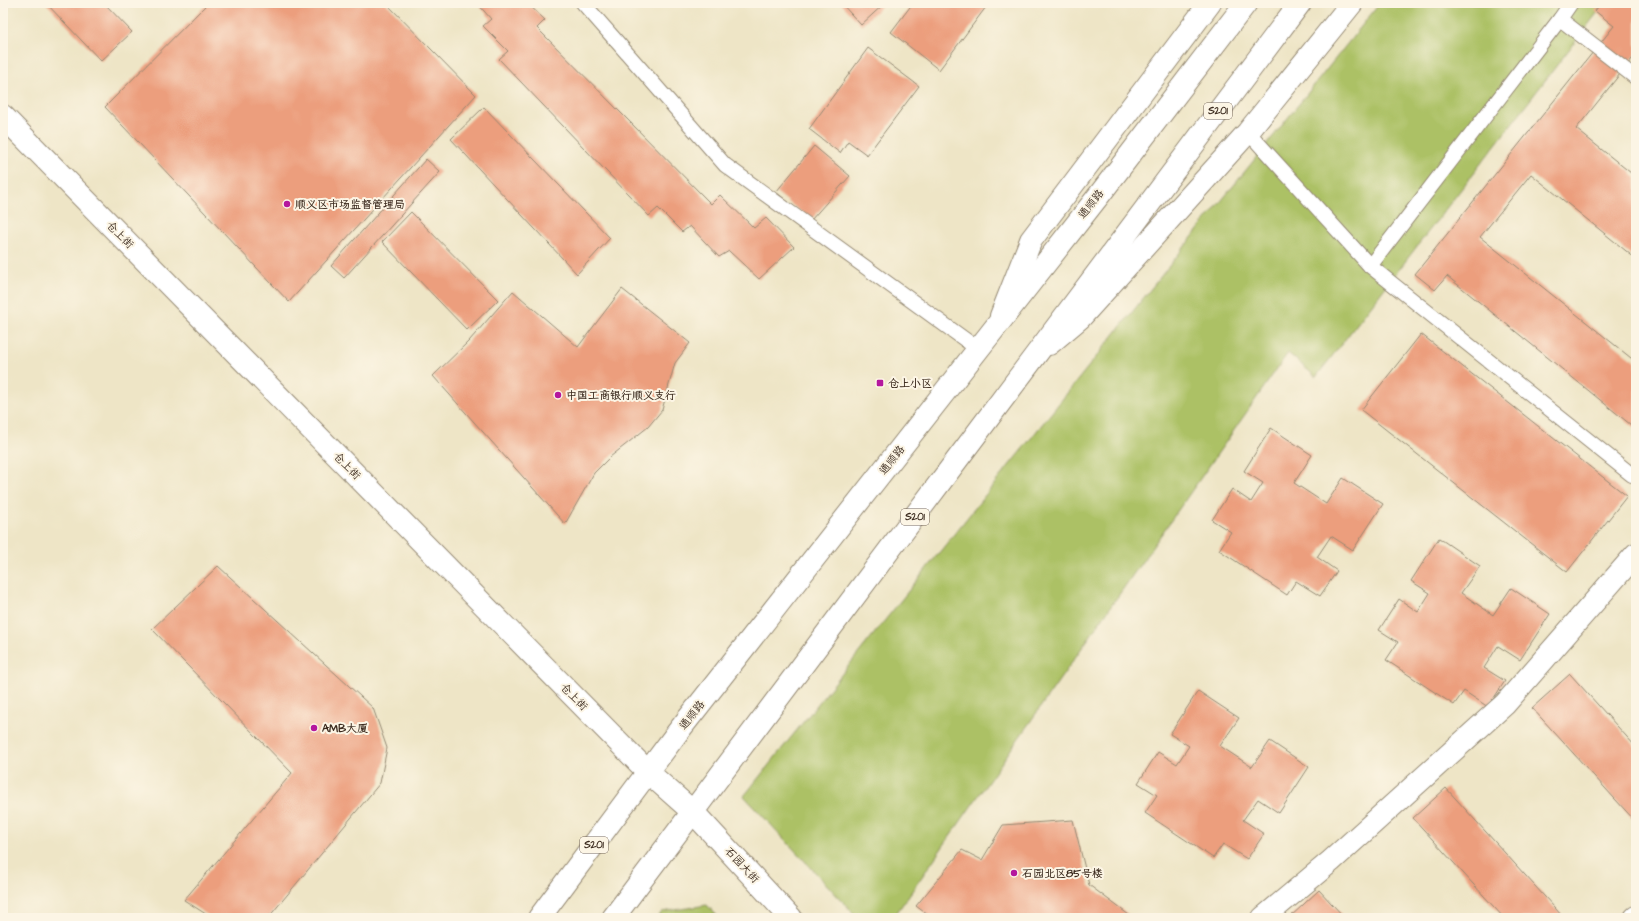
<svg xmlns="http://www.w3.org/2000/svg" width="1639" height="921" font-family="'Architects Daughter','LXGW WenKai TC',sans-serif">
  <style>
    .green { fill: #acc165; stroke: #747642 }
    .building { fill: #ec9e7d }
    .lines { fill: none; stroke-linecap: round; stroke-linejoin: round }
    .service-casing { stroke: #948872; stroke-width: 16 }
    .minor-casing { stroke: #948872; stroke-width: 24 }
    .tertiary-casing { stroke: #948872; stroke-width: 24 }
    .primary-casing { stroke: #948872; stroke-width: 24 }
    .service { stroke: #fff; stroke-width: 14 }
    .minor { stroke: #fff; stroke-width: 22 }
    .tertiary { stroke: #fff; stroke-width: 22 }
    .primary { stroke: #fff; stroke-width: 22 }
    .poi-dot { fill: #b5179e; stroke: #fcf5e5; stroke-width: 1.5 }
    .labels { text-anchor: middle; dominant-baseline: central; stroke-width: 4; stroke-linejoin: round; paint-order: stroke }
    .shield { fill: #fcf5e5; stroke: #75675a; stroke-width: 1 }
    .shield-label { font-size: 10px; font-weight: bold; fill: #3b2a1e }
    .poi-label { font-size: 11px; font-weight: bold; fill: #3b2a1e; stroke: #fcf5e5; text-anchor: start }
    .street-label { font-size: 11px; fill: #3b2a1e; stroke: #fcf5e5 }
  </style>
  <rect width="100%" height="100%" fill="#fcf5e5"/>
  <filter id="ink" filterUnits="userSpaceOnUse"><feTurbulence type="fractalNoise" baseFrequency=".025" numOctaves="2"/><feDisplacementMap in="SourceGraphic" scale="8" xChannelSelector="R" yChannelSelector="G"/><feConvolveMatrix kernelMatrix="1 2 1 2 8 2 1 2 1" color-interpolation-filters="sRGB"/></filter>
  <filter id="wash" filterUnits="userSpaceOnUse"><feTurbulence type="fractalNoise" baseFrequency=".012" numOctaves="4" result="noise"/><feDisplacementMap in="SourceGraphic" scale="16" xChannelSelector="R" yChannelSelector="G"/><feGaussianBlur stdDeviation="0.9" result="paint"/><feColorMatrix in="noise" values="0 0 0 0 0 0 0 0 0 0 0 0 0 0 0 0 0 1.4 0 .05"/><feComposite in="paint" operator="in"/></filter>
  <g filter="url(#wash)">
    <rect width="100%" height="100%" fill="#eee5c6"/>
    <!-- green -->
    <g class="green">
      <path d="M1380,3H1605L1316,377L1288,353L893,918H858L744,796Z"/>
      <path d="M707,905L719,918H657L662,912Z"/>
    </g>
    <g id="blocks">
      <!-- building -->
      <g class="building">
        <path d="M46,3H104L132,32L101,61Z"/>
        <path d="M208,3H386L476,95L289,302L105,107Z"/>
        <path d="M477,3H527L545,20L537,28L711,204L720,195L754,228L766,218L794,247L759,279L729,251L719,257L690,226L682,232L658,208L649,216L499,59L508,51L483,26L491,19Z"/>
        <path d="M841,3H885L861,25Z"/>
        <path d="M913,3H989L939,70L891,32Z"/>
        <path d="M1601,3H1636V54L1576,129L1636,177V259L1531,174L1480,237L1636,362V429L1447,276L1435,290L1415,274L1614,26L1595,11Z"/>
        <path d="M868,48L919,86L867,155L848,141L840,153L809,129Z"/>
        <path d="M484,107L610,238L577,274L451,139Z"/>
        <path d="M814,146L850,176L811,220L776,192Z"/>
        <path d="M426,159L440,172L344,278L331,266Z"/>
        <path d="M411,212L498,300L467,330L382,242Z"/>
        <path d="M622,289L690,343L675,363L662,410L648,427L610,457L594,473L565,524L433,376L469,341L513,291L578,347Z"/>
        <path d="M1421,334L1627,496L1567,572L1361,410Z"/>
        <path d="M1271,428L1312,455L1294,483L1326,504L1343,478L1383,504L1353,550L1331,536L1317,557L1337,571L1320,596L1296,581L1287,595L1219,550L1231,532L1212,520L1232,489L1251,502L1263,483L1244,471Z"/>
        <path d="M1439,538L1480,566L1461,593L1493,615L1511,588L1550,614L1520,660L1498,646L1484,668L1505,681L1488,707L1464,691L1454,705L1386,660L1398,642L1379,630L1399,599L1418,612L1430,593L1411,581Z"/>
        <path d="M218,566L373,708L387,748L380,783L268,918H212L184,900L292,773L152,629Z"/>
        <path d="M1570,674L1636,747V822L1532,708Z"/>
        <path d="M1198,691L1239,718L1220,746L1252,767L1270,741L1309,767L1279,813L1258,799L1243,820L1264,834L1247,859L1223,844L1213,858L1145,813L1157,795L1138,783L1158,752L1177,764L1189,746L1170,734Z"/>
        <path d="M1446,788L1564,918H1504L1413,818Z"/>
        <path d="M1073,820L1089,885L1133,918H932L916,906L962,850L982,860L1003,825Z"/>
        <path d="M1319,890L1345,918H1289Z"/>
      </g>
    </g>
  </g>
  <g filter="url(#ink)">
    <use href="#blocks" fill-opacity="0" stroke="#948872" stroke-width="1"/>
    <g class="lines">
      <!-- service casing -->
      <g class="service-casing">
        <g id="service">
          <path d="M583,3L725,165L978,349"/>
          <path d="M1571,3L1560,19L1636,78"/>
          <path d="M1248,132L1370,266L1632,475"/>
          <path d="M1370,266L1560,19"/>
        </g>
      </g>
      <!-- minor casing -->
      <g class="minor-casing">
        <g id="minor">
          <path d="M1263,918L1331,861L1505,704L1636,554"/>
          <path d="M1635,918L1636,917"/>
        </g>
      </g>
      <!-- tertiary casing -->
      <g class="tertiary-casing">
        <g id="tertiary">
          <path d="M3,116L649,773L693,812L791,918"/>
          <path d="M1001,316L1031,240L1210,3"/>
          <path d="M1049,344L1081,317L1248,132L1352,3"/>
        </g>
      </g>
      <!-- primary casing -->
      <g class="primary-casing">
        <g id="primary">
          <path d="M539,918L677,733L1100,194L1246,3"/>
          <path d="M613,918C844,615 1069,306 1300,3"/>
        </g>
      </g>
      <!-- service -->
      <use href="#service" class="service"/>
      <!-- minor -->
      <use href="#minor" class="minor"/>
      <!-- tertiary -->
      <use href="#tertiary" class="tertiary"/>
      <!-- primary -->
      <use href="#primary" class="primary"/>
    </g>
  </g>
  <!-- markers -->
  <g class="poi-dot">
    <circle cx="287" cy="204" r="4"/>
    <rect x="876" y="379" width="8" height="8" rx="2"/>
    <circle cx="558" cy="395" r="4"/>
    <circle cx="314" cy="728" r="4"/>
    <circle cx="1014" cy="873" r="4"/>
  </g>
  <g class="labels">
    <!-- shield labels -->
    <g class="shield">
      <rect x="1204" y="103" width="28" height="16" rx="3"/>
      <rect x="901" y="509" width="28" height="16" rx="3"/>
      <rect x="580" y="837" width="28" height="16" rx="3"/>
    </g>
    <g class="shield-label">
      <text x="1218" y="111">S201</text>
      <text x="915" y="517">S201</text>
      <text x="594" y="845">S201</text>
    </g>
    <!-- poi labels -->
    <g class="poi-label">
      <text x="295" y="204">顺义区市场监督管理局</text>
      <text x="888" y="383">仓上小区</text>
      <text x="566" y="395">中国工商银行顺义支行</text>
      <text x="322" y="728">AMB大厦</text>
      <text x="1022" y="873">石园北区85号楼</text>
    </g>
    <!-- street labels -->
    <g class="street-label">
      <text transform="translate(1091 204) rotate(-52)">通顺路</text>
      <text transform="translate(120 235) rotate(45)">仓上街</text>
      <text transform="translate(892 460) rotate(-52)">通顺路</text>
      <text transform="translate(347 466) rotate(45)">仓上街</text>
      <text transform="translate(574 697) rotate(45)">仓上街</text>
      <text transform="translate(692 715) rotate(-52)">通顺路</text>
      <text transform="translate(742 865) rotate(47)">石园大街</text>
    </g>
  </g>
  <!-- margin -->
  <rect width="1639" height="921" fill="none" stroke="#fcf5e5" stroke-width="16"/>
</svg>
